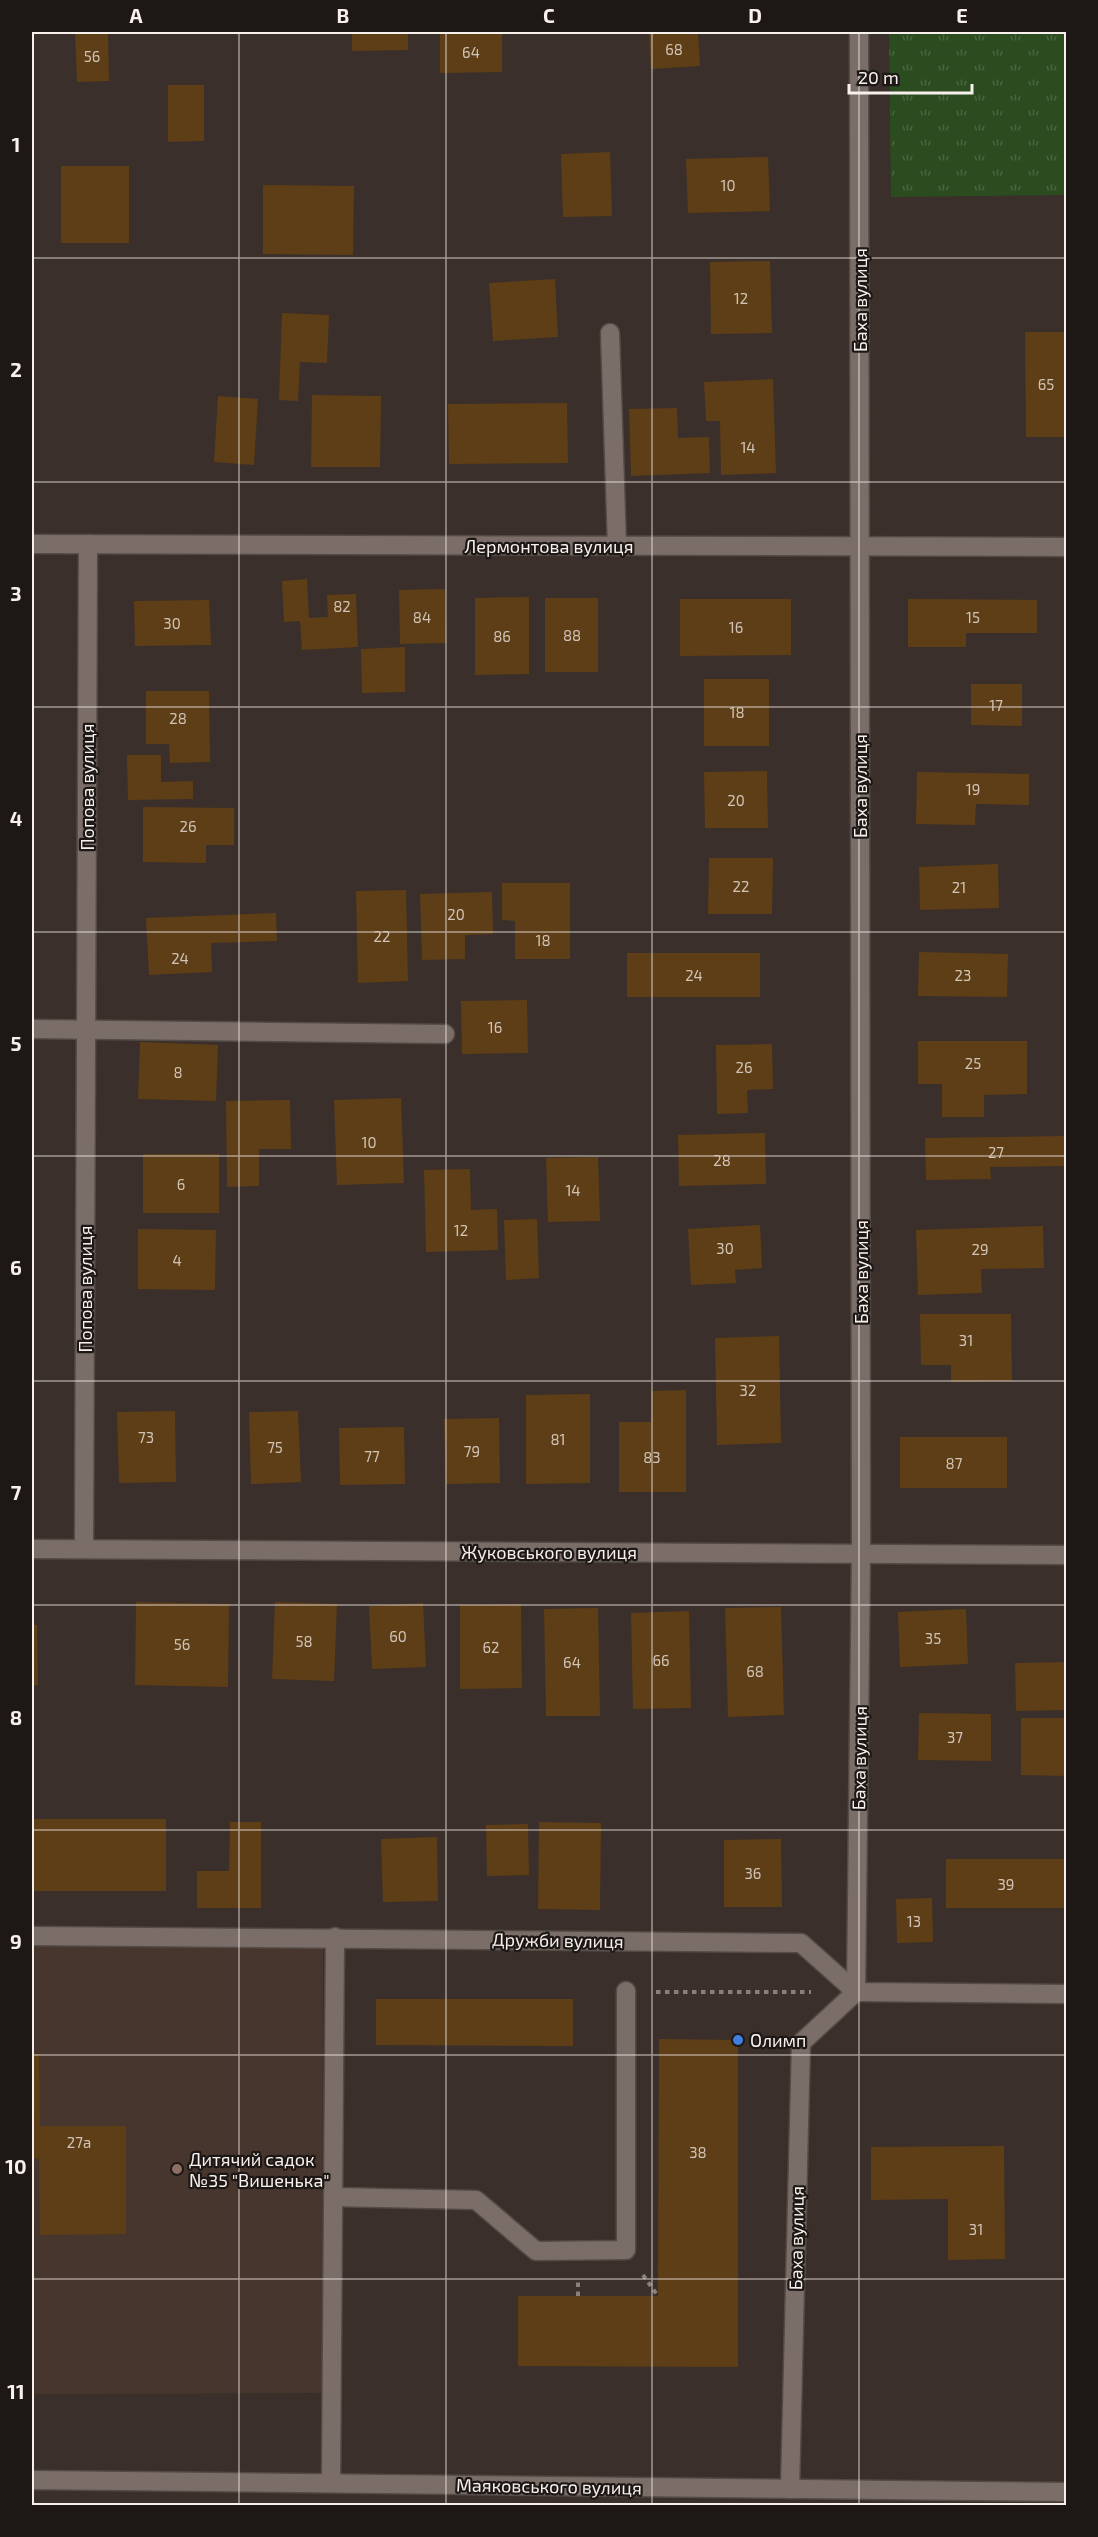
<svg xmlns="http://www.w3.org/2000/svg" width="1098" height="2537" font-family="'Exo 2',sans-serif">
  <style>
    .built { fill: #47362e }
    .grass { fill: url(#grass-tufts) }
    .building { fill: #5e3e16 }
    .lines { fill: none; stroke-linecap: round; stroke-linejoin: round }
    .service-casing { stroke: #544b46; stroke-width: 21 }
    .minor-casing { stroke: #544b46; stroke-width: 21 }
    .path { stroke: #897f7b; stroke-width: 4; stroke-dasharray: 4.5 4.5; stroke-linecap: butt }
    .service { stroke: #7b6e68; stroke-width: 18 }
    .minor { stroke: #7b6e68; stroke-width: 18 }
    .grid { fill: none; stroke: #f7f0ec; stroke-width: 1.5; stroke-opacity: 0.55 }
    .shop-dot { fill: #3f7fe0; stroke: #1d1816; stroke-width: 2 }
    .education-dot { fill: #8d6e63; stroke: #1d1816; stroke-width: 2 }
    .labels { text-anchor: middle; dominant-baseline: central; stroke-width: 4.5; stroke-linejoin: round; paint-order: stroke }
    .number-label { font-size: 15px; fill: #d1c4b6 }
    .street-label { font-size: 18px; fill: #f7f0ec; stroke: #1d1816 }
    .poi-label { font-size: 18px; fill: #f7f0ec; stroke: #1d1816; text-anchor: start }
    .neatline { fill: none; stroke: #f7f0ec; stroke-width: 2 }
    .grid-label { font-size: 20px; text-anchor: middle; font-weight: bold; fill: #f7f0ec }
  </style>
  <defs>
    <pattern id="grass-tufts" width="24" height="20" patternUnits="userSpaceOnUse" patternTransform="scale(1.5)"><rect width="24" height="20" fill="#2a4c1f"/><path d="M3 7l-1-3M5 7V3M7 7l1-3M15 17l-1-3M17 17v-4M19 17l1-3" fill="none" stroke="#4a6640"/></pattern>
  </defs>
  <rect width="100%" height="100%" fill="#3a2f2a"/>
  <!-- built -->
  <path class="built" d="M323,1945L322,2393L32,2394V1946Z"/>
  <!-- grass -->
  <path class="grass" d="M889,32H1066V195L891,197Z"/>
  <!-- building -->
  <g class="building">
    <path d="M75,32H108L109,81L77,82Z"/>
    <path d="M352,32H408V50L352,51Z"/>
    <path d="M440,32H502V72L440,73Z"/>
    <path d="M649,32H698L700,66L651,69Z"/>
    <path d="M168,85H204V141L168,142Z"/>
    <path d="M610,152L612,216L563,217L561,154Z"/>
    <path d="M768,157L770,211L688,213L686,159Z"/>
    <rect x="61" y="166" width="68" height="77"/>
    <path d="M263,185L354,186L353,255L263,254Z"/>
    <path d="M770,261L772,333L711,334L710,262Z"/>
    <path d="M555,279L558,337L493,341L489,283Z"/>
    <path d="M282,313L329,315L327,363L300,362L298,401L279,400Z"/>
    <path d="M1025,332H1066V437H1026Z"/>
    <path d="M773,379L776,473L721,475L720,421H706L704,382Z"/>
    <path d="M312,395L381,396L380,467H311Z"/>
    <path d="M218,396L258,399L254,465L214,462Z"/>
    <path d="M567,403L568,463L449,464L448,404Z"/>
    <path d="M677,408L678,438L709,437L710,473L631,476L629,409Z"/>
    <path d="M307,579L309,618L328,617L327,595L356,594L358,647L302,650L300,621L284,622L282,581Z"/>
    <path d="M445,589L446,643L400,644L399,590Z"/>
    <path d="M529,597V674L475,675V598Z"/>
    <rect x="545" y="598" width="53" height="74"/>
    <path d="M680,599H791V655L680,656Z"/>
    <path d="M908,599L1037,600V633H966V647H908Z"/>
    <path d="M209,600L211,645L135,646L134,601Z"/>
    <path d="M405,647V692L362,693L361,649Z"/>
    <rect x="704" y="679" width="65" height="67"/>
    <path d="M971,684H1022V726L971,725Z"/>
    <path d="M146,691H209L210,762L170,763L169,744H146Z"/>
    <path d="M127,755H161V782L193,781V799L128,800Z"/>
    <path d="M767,771L768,828H705L704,772Z"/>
    <path d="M917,772L1029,774V805L976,804L975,825L916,824Z"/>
    <path d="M143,807L234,808V845H206V863L143,862Z"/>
    <path d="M709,858H773L772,914H708Z"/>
    <path d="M998,864L999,908L920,910L919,867Z"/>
    <path d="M502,883H570V959H515V921L502,920Z"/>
    <path d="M406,890L408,981L358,983L356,891Z"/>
    <path d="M492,892L493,934L465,935V959L422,960L420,894Z"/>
    <path d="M276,913L277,941L211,943L212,972L149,975L146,918Z"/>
    <path d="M919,952L1008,954L1007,997L918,996Z"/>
    <rect x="627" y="953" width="133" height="44"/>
    <path d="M527,1000L528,1053L462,1054L461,1001Z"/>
    <path d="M918,1041H1027V1094L984,1095V1117H942V1084H918Z"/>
    <path d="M140,1042L218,1045L216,1101L138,1099Z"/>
    <path d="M772,1044L773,1089L747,1090L748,1113L717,1114L716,1045Z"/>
    <path d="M401,1098L404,1183L337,1185L334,1100Z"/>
    <path d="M290,1100L291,1149H259V1186L227,1187L226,1101Z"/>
    <path d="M765,1133L766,1184L679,1186L678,1135Z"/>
    <path d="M1066,1136V1166L990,1167L991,1179L926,1180L925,1138Z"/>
    <rect x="143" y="1154" width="76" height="59"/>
    <path d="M598,1157L600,1221L548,1222L546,1158Z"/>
    <path d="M470,1169L471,1210L497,1209L498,1250L426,1252L424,1170Z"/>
    <path d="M537,1219L539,1278L506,1280L504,1220Z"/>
    <path d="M760,1225L762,1268L735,1270L736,1283L691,1285L688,1229Z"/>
    <path d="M1043,1226L1044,1268L981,1269L982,1293L918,1295L916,1230Z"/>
    <path d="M138,1229L216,1230L215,1290L138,1289Z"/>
    <path d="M920,1314H1011L1012,1381L951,1382V1365H921Z"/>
    <path d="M779,1336L781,1443L717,1445L715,1338Z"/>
    <path d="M686,1390V1492H619V1422H651V1391Z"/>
    <path d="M590,1394V1483L526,1484V1395Z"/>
    <path d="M175,1411L176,1482L119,1483L117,1412Z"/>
    <path d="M298,1411L301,1482L251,1484L249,1412Z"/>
    <path d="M499,1418L500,1483L446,1484L444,1419Z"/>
    <path d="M404,1427L405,1484L340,1485L339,1428Z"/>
    <rect x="900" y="1437" width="107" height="51"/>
    <path d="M136,1602L229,1604L228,1687L135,1685Z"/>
    <path d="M275,1602L337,1604L334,1681L272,1679Z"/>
    <path d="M423,1603L426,1667L372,1669L369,1606Z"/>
    <path d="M521,1604L522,1688L460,1689V1605Z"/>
    <path d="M781,1607L784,1715L728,1717L725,1608Z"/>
    <path d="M598,1608L600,1716H546L544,1609Z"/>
    <path d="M966,1609L968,1664L900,1667L898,1612Z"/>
    <path d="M689,1611L691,1708L633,1709L631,1613Z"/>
    <path d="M32,1625H37L38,1685L32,1686Z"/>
    <path d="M1066,1662V1710L1016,1711L1015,1663Z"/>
    <path d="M919,1713L991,1714V1761L918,1760Z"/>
    <path d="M1021,1718H1066V1776L1021,1775Z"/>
    <rect x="32" y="1819" width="134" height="72"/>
    <path d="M230,1822H261V1908H197V1871H229Z"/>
    <path d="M539,1822L601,1823L600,1910L538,1909Z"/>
    <path d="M528,1824L529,1875L487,1876L486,1825Z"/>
    <path d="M437,1837L438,1901L383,1902L381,1839Z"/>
    <path d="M781,1839L782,1907H724V1840Z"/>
    <rect x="946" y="1859" width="120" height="49"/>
    <path d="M932,1898L933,1942L897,1943L896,1899Z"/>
    <path d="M376,1999H573V2046L376,2045Z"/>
    <path d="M659,2039L738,2040V2367L518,2366V2296H658Z"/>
    <path d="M32,2054H39L40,2126H126V2234L40,2235L39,2158L32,2159Z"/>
    <path d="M1004,2146L1005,2259L948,2260V2199L871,2200V2147Z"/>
  </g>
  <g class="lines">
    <!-- service casing -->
    <g class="service-casing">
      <g id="service">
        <path d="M610,333L617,546"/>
        <path d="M333,2197L476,2200L536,2251L626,2250V1991"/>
        <path d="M331,2483L335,1937"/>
      </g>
    </g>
    <!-- minor casing -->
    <g class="minor-casing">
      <g id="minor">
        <path d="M32,544L1066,547"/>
        <path d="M32,1029L445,1034"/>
        <path d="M32,1549L1066,1555"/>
        <path d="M84,1549L88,544"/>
        <path d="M32,1936L801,1943L856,1992L1066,1994"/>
        <path d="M32,2480L1066,2492"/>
        <path d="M790,2489L801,2043L856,1992L861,1554L859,32"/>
      </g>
    </g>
    <!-- path -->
    <g class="path">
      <path d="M656,1992H811"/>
      <path d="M643,2275L658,2296"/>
      <path d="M578,2296V2281"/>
    </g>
    <!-- service -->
    <use href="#service" class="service"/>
    <!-- minor -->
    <use href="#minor" class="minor"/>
  </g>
  <!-- grid -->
  <path class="grid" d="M239,32V2506M446,32V2506M652,32V2506M859,32V2506M32,258H1066M32,482H1066M32,707H1066M32,932H1066M32,1156H1066M32,1381H1066M32,1605H1066M32,1830H1066M32,2055H1066M32,2279H1066"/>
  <!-- markers -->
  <circle class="shop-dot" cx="738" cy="2040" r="6"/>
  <circle class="education-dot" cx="177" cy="2169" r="6"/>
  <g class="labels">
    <!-- number labels -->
    <g class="number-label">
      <text x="674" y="49">68</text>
      <text x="471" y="52">64</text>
      <text x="92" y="56">56</text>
      <text x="728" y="185">10</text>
      <text x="741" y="298">12</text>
      <text x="1046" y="384">65</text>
      <text x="748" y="447">14</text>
      <text x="342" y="606">82</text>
      <text x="422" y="617">84</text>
      <text x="973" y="617">15</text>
      <text x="172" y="623">30</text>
      <text x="736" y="627">16</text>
      <text x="572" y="635">88</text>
      <text x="502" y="636">86</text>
      <text x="996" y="705">17</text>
      <text x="737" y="712">18</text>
      <text x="178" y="718">28</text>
      <text x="973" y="789">19</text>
      <text x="736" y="800">20</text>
      <text x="188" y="826">26</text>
      <text x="741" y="886">22</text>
      <text x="959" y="887">21</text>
      <text x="456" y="914">20</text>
      <text x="382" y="936">22</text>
      <text x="543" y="940">18</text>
      <text x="180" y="958">24</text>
      <text x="694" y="975">24</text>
      <text x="963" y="975">23</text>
      <text x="495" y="1027">16</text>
      <text x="973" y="1063">25</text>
      <text x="744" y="1067">26</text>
      <text x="178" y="1072">8</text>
      <text x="369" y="1142">10</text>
      <text x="996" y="1152">27</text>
      <text x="722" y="1160">28</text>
      <text x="181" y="1184">6</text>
      <text x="573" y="1190">14</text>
      <text x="461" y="1230">12</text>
      <text x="725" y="1248">30</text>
      <text x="980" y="1249">29</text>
      <text x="177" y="1260">4</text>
      <text x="966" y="1340">31</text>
      <text x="748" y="1390">32</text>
      <text x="146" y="1437">73</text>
      <text x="558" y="1439">81</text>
      <text x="275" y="1447">75</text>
      <text x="472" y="1451">79</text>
      <text x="372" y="1456">77</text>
      <text x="652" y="1457">83</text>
      <text x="954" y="1463">87</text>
      <text x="398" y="1636">60</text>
      <text x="933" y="1638">35</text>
      <text x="304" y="1641">58</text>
      <text x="182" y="1644">56</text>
      <text x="491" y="1647">62</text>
      <text x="661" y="1660">66</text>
      <text x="572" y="1662">64</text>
      <text x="755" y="1671">68</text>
      <text x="955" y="1737">37</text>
      <text x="753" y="1873">36</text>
      <text x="1006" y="1884">39</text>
      <text x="914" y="1921">13</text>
      <text x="79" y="2142">27а</text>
      <text x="698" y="2152">38</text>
      <text x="976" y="2229">31</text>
    </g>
    <!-- street labels -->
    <g class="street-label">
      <text transform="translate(860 300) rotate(-90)">Баха вулиця</text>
      <text x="549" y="546">Лермонтова вулиця</text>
      <text transform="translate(860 786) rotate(-90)">Баха вулиця</text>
      <text transform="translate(87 787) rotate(-90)">Попова вулиця</text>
      <text transform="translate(861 1272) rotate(-90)">Баха вулиця</text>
      <text transform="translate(85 1289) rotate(-90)">Попова вулиця</text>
      <text x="549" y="1552">Жуковського вулиця</text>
      <text transform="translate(859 1758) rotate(-89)">Баха вулиця</text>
      <text transform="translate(558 1940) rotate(1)">Дружби вулиця</text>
      <text transform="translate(796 2238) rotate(-89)">Баха вулиця</text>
      <text transform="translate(549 2486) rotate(1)">Маяковського вулиця</text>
    </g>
    <!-- poi labels -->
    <g class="poi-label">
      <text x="750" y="2040">Олимп</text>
      <text x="189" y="2159">Дитячий садок<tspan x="189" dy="21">№35 "Вишенька"</tspan></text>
    </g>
  </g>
  <!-- border -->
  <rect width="1098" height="2537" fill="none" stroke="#1d1816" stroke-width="66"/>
  <!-- scale -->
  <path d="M849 84v9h123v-9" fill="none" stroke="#f7f0ec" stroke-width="3"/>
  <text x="858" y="84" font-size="18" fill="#f7f0ec" stroke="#1d1816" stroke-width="4.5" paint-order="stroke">20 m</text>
  <rect x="33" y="33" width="1032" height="2471" class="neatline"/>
  <g class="grid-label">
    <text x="136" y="23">A</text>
    <text x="343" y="23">B</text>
    <text x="549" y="23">C</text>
    <text x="755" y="23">D</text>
    <text x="962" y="23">E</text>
    <text x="16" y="152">1</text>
    <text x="16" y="377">2</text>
    <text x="16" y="601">3</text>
    <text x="16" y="826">4</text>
    <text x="16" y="1051">5</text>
    <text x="16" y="1275">6</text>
    <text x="16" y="1500">7</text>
    <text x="16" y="1725">8</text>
    <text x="16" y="1949">9</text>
    <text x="16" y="2174">10</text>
    <text x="16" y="2399">11</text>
  </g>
</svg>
